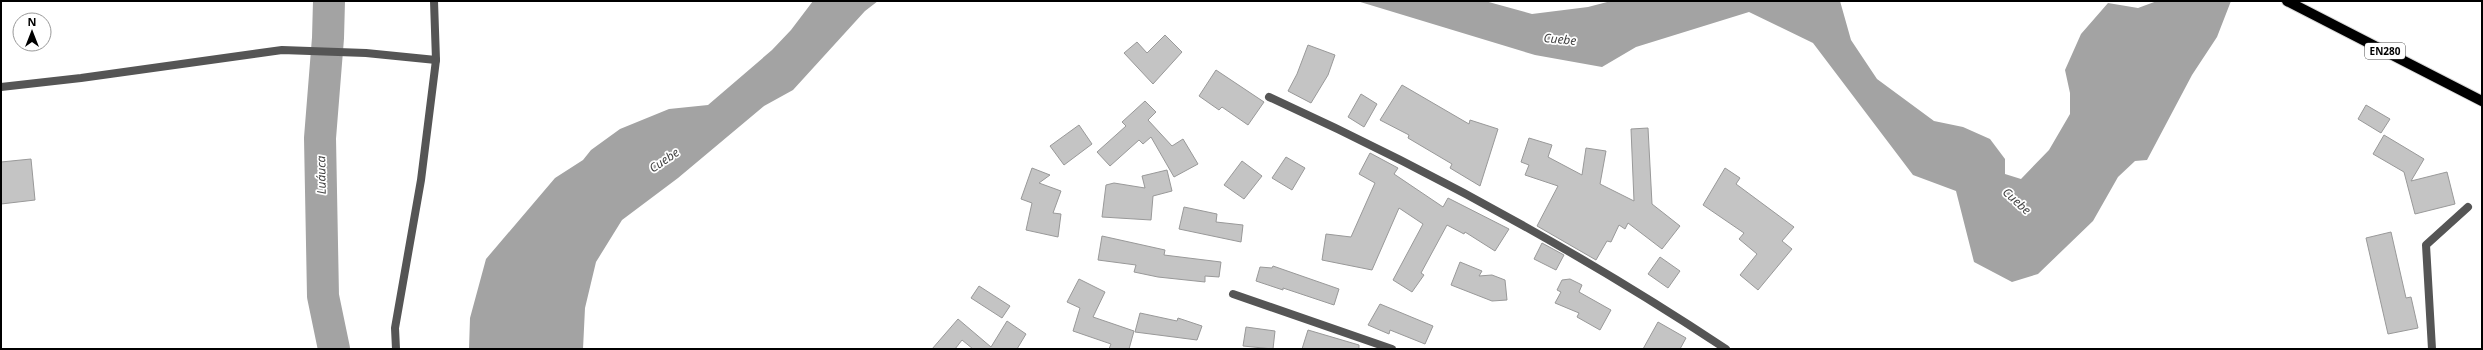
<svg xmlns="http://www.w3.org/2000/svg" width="2483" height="350" font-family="'Noto Sans',sans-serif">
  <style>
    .water { fill: #a3a3a3 }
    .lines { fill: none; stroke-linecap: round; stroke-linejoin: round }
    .river { stroke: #a3a3a3; stroke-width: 32 }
    .building { fill: #c4c4c4; stroke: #999 }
    .primary-casing { stroke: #dbdbdb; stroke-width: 12 }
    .service { stroke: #555; stroke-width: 8 }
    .minor { stroke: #555; stroke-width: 8 }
    .primary { stroke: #000; stroke-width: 10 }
    .labels { text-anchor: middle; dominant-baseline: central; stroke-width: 3.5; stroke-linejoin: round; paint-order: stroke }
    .shield { fill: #fff; stroke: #4c4c4c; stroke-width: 1 }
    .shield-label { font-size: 10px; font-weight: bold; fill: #000 }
    .water-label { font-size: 12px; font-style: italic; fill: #444; stroke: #fff }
  </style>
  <rect width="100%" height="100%" fill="#fff"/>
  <!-- water -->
  <g class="water">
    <path d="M813,1H878L865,11L793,90L764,106L678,178L622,220L596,262L585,308L583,349H469L470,318L486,259L555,178L583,160L591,150L620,129L669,109L708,105L772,50L791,30Z"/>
    <path d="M1357,1H1485L1532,14L1588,7L1611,1H1840L1851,40L1877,79L1934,121L1963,127L1990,139L2005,159V174L2021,179L2049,150L2070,114V93L2065,70L2081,34L2108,3L2138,8L2157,1H2231L2217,37L2192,75L2147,160L2135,161L2118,177L2093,221L2038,274L2012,282L1974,262L1956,191L1913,175L1813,43L1749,12L1636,47L1602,67L1535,55Z"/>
  </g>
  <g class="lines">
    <!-- river -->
    <path class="river" d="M329,1L328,38L320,138L323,296L334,349"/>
  </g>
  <!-- building -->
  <g class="building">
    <path d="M1165,35L1182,52L1153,84L1124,53L1137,42L1147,53Z"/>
    <path d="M1308,45L1335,55L1328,75L1311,103L1288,91L1297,74Z"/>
    <path d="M1216,70L1264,102L1248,125L1222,107L1219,110L1199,96Z"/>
    <path d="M1402,85L1469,124L1470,120L1498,129L1480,186L1450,168L1452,164L1408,138L1409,135L1380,120Z"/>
    <path d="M1361,94L1377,104L1364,127L1348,117Z"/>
    <path d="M1145,101L1156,112L1148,120L1172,146L1183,139L1198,164L1174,177L1151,137L1143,144L1139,140L1110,166L1097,152L1126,126L1122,122Z"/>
    <path d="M2366,105L2390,119L2381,133L2358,119Z"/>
    <path d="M1079,125L1092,144L1064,165L1050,146Z"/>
    <path d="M1648,128L1652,204L1680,226L1662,249L1628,223L1625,229L1619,225L1611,242L1607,241L1596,260L1537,226L1558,186L1525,175L1529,165L1521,162L1529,138L1552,145L1548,157L1582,175L1586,148L1606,151L1600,184L1634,201L1631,129Z"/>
    <path d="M2384,135L2424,159L2411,181L2447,172L2455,204L2415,214L2404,172L2373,154Z"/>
    <path d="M1370,153L1398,168L1394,174L1443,207L1448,198L1509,229L1495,251L1465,232L1464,234L1447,225L1421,273L1424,275L1412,292L1393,280L1423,224L1399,208L1372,270L1322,260L1326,234L1351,237L1375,183L1359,174Z"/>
    <path d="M1286,157L1305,168L1292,190L1272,178Z"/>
    <path d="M31,159L35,200L1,204V162Z"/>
    <path d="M1242,161L1262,176L1244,199L1224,185Z"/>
    <path d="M1032,168L1050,175L1039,183L1061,191L1053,213L1061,214L1058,237L1026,230L1032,203L1021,199Z"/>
    <path d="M1725,168L1740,178L1736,184L1794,227L1782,241L1792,249L1758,290L1740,275L1757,254L1739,239L1744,233L1703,205Z"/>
    <path d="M1167,170L1172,191L1153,196L1151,220L1102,217L1106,185L1114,183L1145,188L1142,176Z"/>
    <path d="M1184,207L1217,214L1216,222L1243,225L1241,242L1179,229Z"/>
    <path d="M2391,232L2406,298L2411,297L2418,328L2388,334L2366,238Z"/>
    <path d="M1102,236L1165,250L1164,255L1221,262L1219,277L1205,276V282L1158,277L1134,272L1136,265L1098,260Z"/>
    <path d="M1542,243L1564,255L1556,270L1534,259Z"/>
    <path d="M1660,257L1680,271L1668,288L1648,274Z"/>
    <path d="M1460,262L1482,271L1479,276L1492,275L1505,280L1507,300L1492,301L1451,285Z"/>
    <path d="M1273,266L1339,289L1334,305L1283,288V290L1256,281L1260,267L1272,268Z"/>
    <path d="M1079,279L1105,292L1093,317L1134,331L1129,349H1109L1111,344L1073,331L1080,308L1067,302Z"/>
    <path d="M1570,279L1582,285L1579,292L1611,310L1600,330L1577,317L1579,313L1555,303L1561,292L1557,290L1562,280Z"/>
    <path d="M979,286L1010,306L1002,318L971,298Z"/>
    <path d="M1380,304L1433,326L1425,344L1390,330L1389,334L1368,325Z"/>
    <path d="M1140,313L1177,321L1178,318L1202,326L1197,340L1135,332Z"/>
    <path d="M958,319L991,347L1007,321L1026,334L1017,349H973L962,340L955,349H932Z"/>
    <path d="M1658,322L1686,338L1680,349H1643Z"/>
    <path d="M1246,327L1275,331L1273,349L1243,346Z"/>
    <path d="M1308,330L1359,345V349H1302Z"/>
  </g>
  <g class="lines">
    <!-- primary casing -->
    <g class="primary-casing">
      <path id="primary" d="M2287,1L2482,101"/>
    </g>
    <!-- service -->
    <path class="service" d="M2432,349L2426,245L2468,207"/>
    <!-- minor -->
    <g class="minor">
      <path d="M1,87L81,78L282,50L366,53L436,60"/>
      <path d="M1269,97C1427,169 1581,253 1726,349"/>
      <path d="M1233,294L1392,349"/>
      <path d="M396,349L395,328L421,180L436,60L434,1"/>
    </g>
    <!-- primary -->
    <use href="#primary" class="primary"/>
  </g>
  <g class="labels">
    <!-- shield labels -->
    <rect class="shield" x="2365" y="43" width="40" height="16" rx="3"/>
    <g class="shield-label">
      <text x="2385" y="51">EN280</text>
    </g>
    <!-- water labels -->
    <g class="water-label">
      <text transform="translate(1560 39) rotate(5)">Cuebe</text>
      <text transform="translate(664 160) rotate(-35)">Cuebe</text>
      <text transform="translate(321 175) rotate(-91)">Luáuca</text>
      <text transform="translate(2017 201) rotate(42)">Cuebe</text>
    </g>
  </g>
  <!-- border -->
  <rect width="2483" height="350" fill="none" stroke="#000000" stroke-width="4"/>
  <!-- north arrow -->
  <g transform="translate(32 32)"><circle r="19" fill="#ffffff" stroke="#999999"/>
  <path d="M0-3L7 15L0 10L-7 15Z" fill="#000000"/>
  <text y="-6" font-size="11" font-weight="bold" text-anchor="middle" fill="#000000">N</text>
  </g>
</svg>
